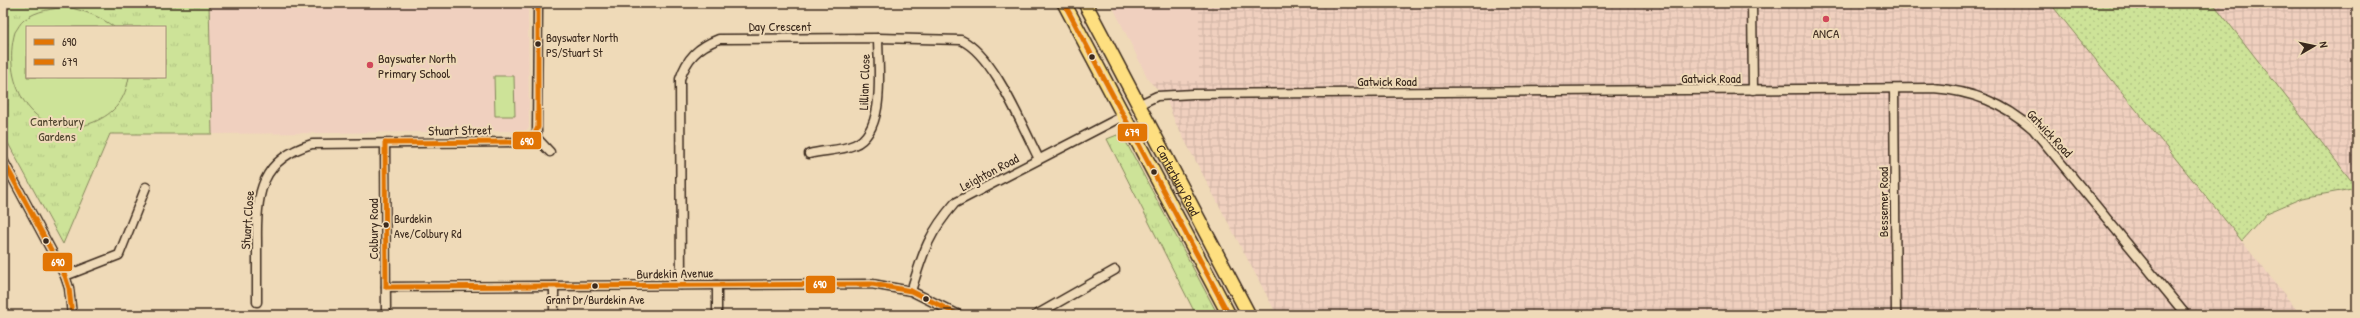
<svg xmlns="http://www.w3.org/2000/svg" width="2360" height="318" font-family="'Patrick Hand',sans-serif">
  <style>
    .built { fill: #f0d0bf }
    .industrial { fill: url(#industrial-grid) }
    .grass { fill: url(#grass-dots); stroke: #84865b }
    .park { fill: url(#park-tufts); stroke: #84865b; fill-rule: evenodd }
    .garden { fill: #cde398; stroke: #84865b }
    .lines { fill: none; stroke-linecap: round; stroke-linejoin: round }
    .minor-casing { stroke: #3b2a1e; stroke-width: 11 }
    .primary-casing { stroke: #3b2a1e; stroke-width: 16 }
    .minor { stroke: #efdab8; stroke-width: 8 }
    .primary { stroke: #fedf80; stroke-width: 13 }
    .bus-1-casing { stroke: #efdab8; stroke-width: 8 }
    .bus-2-casing { stroke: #efdab8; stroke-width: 8 }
    .bus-1 { stroke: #e27504; stroke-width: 5 }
    .bus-2 { stroke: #e27504; stroke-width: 5 }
    .poi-dot { fill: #d1495b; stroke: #efdab8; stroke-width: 1.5 }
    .bus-dot { fill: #3b2a1e; stroke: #efdab8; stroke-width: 1.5 }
    .labels { text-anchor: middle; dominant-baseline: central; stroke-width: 4; stroke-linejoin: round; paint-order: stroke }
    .bus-label { font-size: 12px; fill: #3b2a1e; stroke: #efdab8; text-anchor: start }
    .street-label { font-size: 13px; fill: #3b2a1e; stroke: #efdab8 }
    .poi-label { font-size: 13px; fill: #3b2a1e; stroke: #efdab8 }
    .park-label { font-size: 13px; fill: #514630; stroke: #efdab8 }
    .line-badge { stroke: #efdab8; stroke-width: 1.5 }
    .badge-label { font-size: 11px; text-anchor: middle; font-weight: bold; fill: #fff }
  </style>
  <defs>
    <pattern id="industrial-grid" width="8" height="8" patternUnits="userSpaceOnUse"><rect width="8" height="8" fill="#f0d0bf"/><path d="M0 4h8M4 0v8" fill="none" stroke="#cfb3a4"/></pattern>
    <pattern id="grass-dots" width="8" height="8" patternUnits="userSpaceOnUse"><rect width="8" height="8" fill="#cde398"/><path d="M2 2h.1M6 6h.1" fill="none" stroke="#b1c383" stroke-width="1.8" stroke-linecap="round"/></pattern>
    <pattern id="park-tufts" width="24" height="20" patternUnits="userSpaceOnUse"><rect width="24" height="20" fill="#cde398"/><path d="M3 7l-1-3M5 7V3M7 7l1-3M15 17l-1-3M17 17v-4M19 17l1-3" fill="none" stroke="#b1c383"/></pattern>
  </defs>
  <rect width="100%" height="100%" fill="#efdab8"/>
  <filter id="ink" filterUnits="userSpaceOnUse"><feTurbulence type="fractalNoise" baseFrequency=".025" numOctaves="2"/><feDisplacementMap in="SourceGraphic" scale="8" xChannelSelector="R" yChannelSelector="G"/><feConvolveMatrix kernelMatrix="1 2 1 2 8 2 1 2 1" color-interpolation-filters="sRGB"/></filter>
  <g filter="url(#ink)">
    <!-- built -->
    <g class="built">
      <path d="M209,3H528L529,128L525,131L212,134Z"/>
      <path d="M1111,3H1199V81H1149Z"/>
    </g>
    <!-- industrial -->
    <g class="industrial">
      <path d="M1199,3H2050L2301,315H1277L1175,122L1165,96L1149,81H1199Z"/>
      <path d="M2213,3H2357V189Z"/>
    </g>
    <!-- grass -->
    <path class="grass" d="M2050,3H2213L2357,188L2302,198L2267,213L2242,241Z"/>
    <!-- park -->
    <g class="park">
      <path d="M3,3H209L212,134H110L63,244L3,134ZM27,27H165V77H27Z"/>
      <path d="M1117,135L1125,140L1218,315H1196L1107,139Z"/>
    </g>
    <!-- garden -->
    <g class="garden">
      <path d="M67,7C85,11 99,16 114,27H27V77H129C125,100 115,113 94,122C36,146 0,84 15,32C18,28 20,23 24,20C37,10 52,9 67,7Z"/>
      <path d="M494,76H514L515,116H495Z"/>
    </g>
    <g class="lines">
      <!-- minor casing -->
      <g class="minor-casing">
        <g id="minor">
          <path d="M1752,3L1753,90"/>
          <path d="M1894,89L1896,315"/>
          <path d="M1138,105L1157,96L1193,94L1933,88C1972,91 2004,103 2033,129L2186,315"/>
          <path d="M535,136L550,152"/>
          <path d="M385,143L386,315"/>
          <path d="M809,154C823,150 840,151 854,145C887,132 878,66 878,38"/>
          <path d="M3,160L65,276L69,288L72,315"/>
          <path d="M65,276L119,255L146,187"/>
          <path d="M681,285L680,79C687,58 698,47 719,39L878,38L961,40C994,55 1022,126 1039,159"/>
          <path d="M717,285V315"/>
          <path d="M554,286V315"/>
          <path d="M386,287L872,284L911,291L959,315"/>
          <path d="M911,291C923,253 928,234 955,203L1123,116"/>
          <path d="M257,302C257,281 257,261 257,240C256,193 261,159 312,144L525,142L537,134L538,3"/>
          <path d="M1036,315L1115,270"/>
        </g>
      </g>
      <!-- primary casing -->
      <g class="primary-casing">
        <g id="primary">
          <path d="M1064,3L1229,315"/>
          <path id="s1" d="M1085,3L1249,315"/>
        </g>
      </g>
      <!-- minor -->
      <use href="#minor" class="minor"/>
      <!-- primary -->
      <use href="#primary" class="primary"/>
      <!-- bus-1 casing -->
      <g class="bus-1-casing">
        <g id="bus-1">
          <path d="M385,143L525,142L534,136L538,127V3"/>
          <path d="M385,143L386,287"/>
          <path d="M3,160L65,276L69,288L72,315"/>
          <path d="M386,287L872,284L911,291L959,315"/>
        </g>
      </g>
      <!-- bus-2 casing -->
      <g class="bus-2-casing">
        <path id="bus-2" d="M1064,3L1229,315"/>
      </g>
      <!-- bus-1 -->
      <use href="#bus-1" class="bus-1"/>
      <!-- bus-2 -->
      <use href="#bus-2" class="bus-2"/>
    </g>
  </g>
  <!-- markers -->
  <g class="poi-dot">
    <circle cx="1826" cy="19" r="4"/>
    <circle cx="370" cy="65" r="4"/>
  </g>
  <g class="bus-dot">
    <circle cx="538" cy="44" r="3.5"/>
    <circle cx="1092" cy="57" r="3.5"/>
    <circle cx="1154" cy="172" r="3.5"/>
    <circle cx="386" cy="225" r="3.5"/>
    <circle cx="46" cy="241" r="3.5"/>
    <circle cx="595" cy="286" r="3.5"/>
    <circle cx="926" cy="299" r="3.5"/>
  </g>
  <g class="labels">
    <!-- bus labels -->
    <g class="bus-label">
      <text x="546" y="37">Bayswater North<tspan x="546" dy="15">PS/Stuart St</tspan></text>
      <text x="394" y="218">Burdekin<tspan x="394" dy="15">Ave/Colbury Rd</tspan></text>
      <text x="595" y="299" text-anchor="middle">Grant Dr/Burdekin Ave</text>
    </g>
    <!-- street labels -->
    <g class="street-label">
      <text x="780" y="26">Day Crescent</text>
      <text x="1711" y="78">Gatwick Road</text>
      <text x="1387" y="81">Gatwick Road</text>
      <text transform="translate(864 82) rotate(-88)">Lillian Close</text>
      <text transform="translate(460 130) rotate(-1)">Stuart Street</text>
      <text transform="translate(2050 133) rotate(47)">Gatwick Road</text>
      <text transform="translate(989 172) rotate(-28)">Leighton Road</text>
      <text stroke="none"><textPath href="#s1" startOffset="200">Canterbury Road</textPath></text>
      <text transform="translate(1883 202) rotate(-90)">Bessemer Road</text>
      <text transform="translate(247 220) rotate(-86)">Stuart Close</text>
      <text transform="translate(373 229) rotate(-90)">Colbury Road</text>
      <text transform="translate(675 273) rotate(-1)">Burdekin Avenue</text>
    </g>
    <!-- poi labels -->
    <g class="poi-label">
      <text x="1826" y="33">ANCA</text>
      <text x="378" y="58" text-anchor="start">Bayswater North<tspan x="378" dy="15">Primary School</tspan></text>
    </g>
    <!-- park labels -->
    <g class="park-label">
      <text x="57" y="121">Canterbury<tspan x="57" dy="15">Gardens</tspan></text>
    </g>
  </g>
  <g class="line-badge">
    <rect x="1117" y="123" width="31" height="19" rx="4" fill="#e27504"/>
    <rect x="512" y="131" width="30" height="19" rx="4" fill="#e27504"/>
    <rect x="42" y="252" width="31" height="20" rx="4" fill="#e27504"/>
    <rect x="805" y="275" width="31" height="19" rx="4" fill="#e27504"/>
  </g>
  <g class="badge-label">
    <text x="1132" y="136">679</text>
    <text x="527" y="145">690</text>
    <text x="58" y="266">690</text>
    <text x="820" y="288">690</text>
  </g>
  <!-- margin -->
  <rect width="2360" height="318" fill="none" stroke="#efdab8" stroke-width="16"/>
  <rect x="8" y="8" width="2344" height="302" fill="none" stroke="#3b2a1e" stroke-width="1.5" filter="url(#ink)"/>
  <!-- legend -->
  <rect x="26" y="26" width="140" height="52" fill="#efdab8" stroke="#a7947a"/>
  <rect x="34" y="39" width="20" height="6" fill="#e27504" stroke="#a7947a"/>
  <text x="62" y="46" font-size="12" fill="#3b2a1e">690</text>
  <rect x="34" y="59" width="20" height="6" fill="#e27504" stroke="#a7947a"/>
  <text x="62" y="66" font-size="12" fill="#3b2a1e">679</text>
  <!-- north arrow -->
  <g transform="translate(2314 46) rotate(81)" stroke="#efdab8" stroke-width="3" paint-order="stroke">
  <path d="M0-3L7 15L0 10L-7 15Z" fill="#3b2a1e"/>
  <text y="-6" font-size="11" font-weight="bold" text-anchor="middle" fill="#3b2a1e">N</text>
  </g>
</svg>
